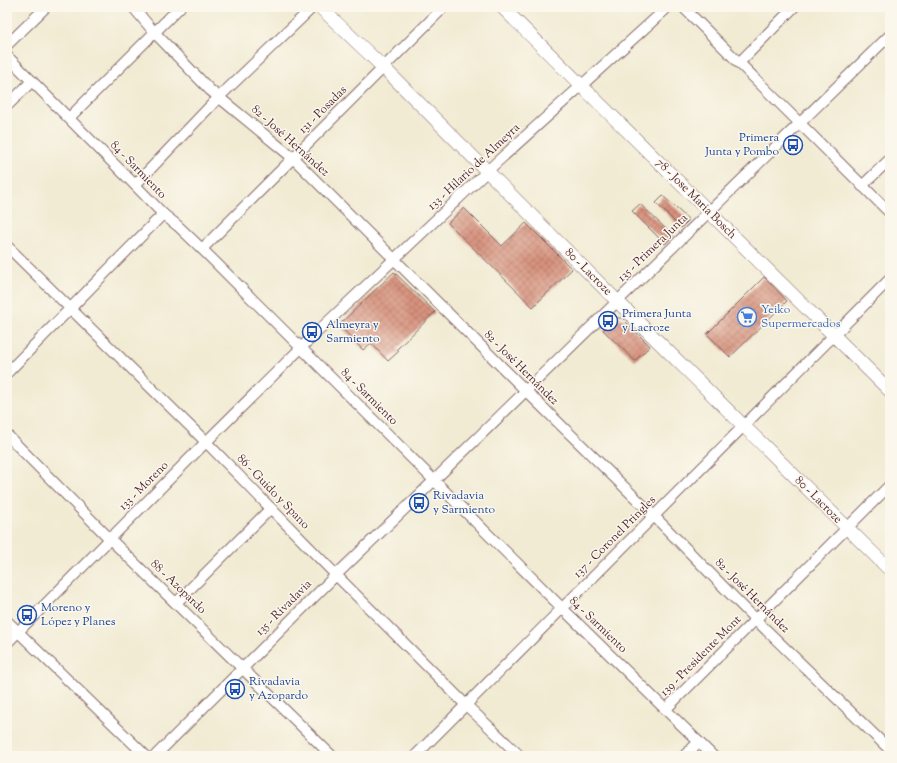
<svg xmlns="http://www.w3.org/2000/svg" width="897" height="763" font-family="'Sorts Mill Goudy',serif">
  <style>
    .building { fill: url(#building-cross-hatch) }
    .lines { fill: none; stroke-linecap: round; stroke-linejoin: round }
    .minor-casing { stroke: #846666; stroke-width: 12 }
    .tertiary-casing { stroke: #846666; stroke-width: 14 }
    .minor { stroke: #fff; stroke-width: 10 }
    .tertiary { stroke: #fff; stroke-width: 13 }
    .labels { text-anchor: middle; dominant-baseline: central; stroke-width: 3; stroke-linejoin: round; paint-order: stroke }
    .street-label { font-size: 12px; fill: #4a1f2b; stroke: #fbf7ec }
    .transit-label { font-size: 12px; fill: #164399; stroke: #fbf7ec; text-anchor: start }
    .shop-label { font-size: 12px; fill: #366cbe; stroke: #fbf7ec; text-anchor: start }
  </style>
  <defs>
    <pattern id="building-cross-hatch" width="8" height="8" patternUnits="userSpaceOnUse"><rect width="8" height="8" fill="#d7927d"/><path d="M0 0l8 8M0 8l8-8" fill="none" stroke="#b07767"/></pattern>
  </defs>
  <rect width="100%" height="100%" fill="#fbf7ec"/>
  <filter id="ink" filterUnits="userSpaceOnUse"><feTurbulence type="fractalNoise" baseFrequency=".025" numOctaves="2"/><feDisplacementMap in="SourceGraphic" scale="8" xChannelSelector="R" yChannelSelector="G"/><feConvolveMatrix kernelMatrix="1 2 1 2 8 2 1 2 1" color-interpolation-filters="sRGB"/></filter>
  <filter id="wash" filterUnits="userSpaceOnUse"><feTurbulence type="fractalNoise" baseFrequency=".012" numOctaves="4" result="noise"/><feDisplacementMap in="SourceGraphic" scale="16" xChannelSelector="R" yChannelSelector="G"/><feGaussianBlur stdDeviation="0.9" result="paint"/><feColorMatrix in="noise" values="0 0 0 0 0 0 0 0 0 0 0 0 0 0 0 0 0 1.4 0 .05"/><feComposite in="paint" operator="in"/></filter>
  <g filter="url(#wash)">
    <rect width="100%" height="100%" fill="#f1ebd3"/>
    <g id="blocks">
      <!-- building -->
      <g class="building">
        <path d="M663,196L689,220L681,228L656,203Z"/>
        <path d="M640,204L673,236L665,244L632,211Z"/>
        <path d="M464,208L502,246L526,223L572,269L533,307L448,223Z"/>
        <path d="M394,272L435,312L397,349L399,351L388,361L371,343L363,350L339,325Z"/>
        <path d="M764,277L787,301L730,357L707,334Z"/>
        <path d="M615,318H622L650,346L635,361L603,330Z"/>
      </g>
    </g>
  </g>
  <g filter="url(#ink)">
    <use href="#blocks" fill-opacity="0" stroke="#846666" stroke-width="1"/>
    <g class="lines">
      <!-- minor casing -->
      <g class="minor-casing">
        <g id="minor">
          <path d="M133,7L154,32L210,90L293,158L526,391L654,516L756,620L890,750"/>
          <path d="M683,7L890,213"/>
          <path d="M7,45L46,7"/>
          <path d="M7,56L135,185L163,214L178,226L202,249L562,608L713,756"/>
          <path d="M739,63L794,7"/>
          <path d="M7,106L32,81"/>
          <path d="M69,118L180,7"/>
          <path d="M135,185L219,97L313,7"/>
          <path d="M862,186L890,159"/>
          <path d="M7,246L206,442L336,575L465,704L520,756"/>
          <path d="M202,249L444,7"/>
          <path d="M7,373L163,214"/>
          <path d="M7,435L110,539L332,756"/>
          <path d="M176,603L271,508"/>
          <path d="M7,621L146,756"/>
          <path d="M7,643L206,442L315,334L497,162L668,7"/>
          <path d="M666,709L890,485"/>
          <path d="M155,756L336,575L415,499L890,35"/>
          <path d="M415,756L890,279"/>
          <path d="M684,756L699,742"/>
        </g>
      </g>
      <!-- tertiary casing -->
      <g class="tertiary-casing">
        <g id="tertiary">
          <path d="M320,7L384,68L617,301L890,570"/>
          <path d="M502,7L890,391"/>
        </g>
      </g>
      <!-- minor -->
      <use href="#minor" class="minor"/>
      <!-- tertiary -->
      <use href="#tertiary" class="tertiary"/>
    </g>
  </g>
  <!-- icons -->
  <defs>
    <g id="bus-ring" transform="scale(1)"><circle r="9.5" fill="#fbf7ec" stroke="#1a4fb4" stroke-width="1.5"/><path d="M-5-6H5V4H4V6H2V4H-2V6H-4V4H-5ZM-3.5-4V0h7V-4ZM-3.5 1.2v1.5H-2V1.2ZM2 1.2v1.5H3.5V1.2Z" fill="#1a4fb4"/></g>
    <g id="supermarket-ring" transform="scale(1)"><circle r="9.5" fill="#fbf7ec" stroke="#3f7fe0" stroke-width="1.5"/><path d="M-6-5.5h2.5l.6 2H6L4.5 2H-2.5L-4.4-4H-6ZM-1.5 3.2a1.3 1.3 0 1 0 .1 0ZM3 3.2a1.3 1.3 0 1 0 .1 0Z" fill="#3f7fe0"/></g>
  </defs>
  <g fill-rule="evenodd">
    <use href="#bus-ring" x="793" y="145"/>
    <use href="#supermarket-ring" x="747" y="317"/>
    <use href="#bus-ring" x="608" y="321"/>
    <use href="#bus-ring" x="312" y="332"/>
    <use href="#bus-ring" x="419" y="503"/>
    <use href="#bus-ring" x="27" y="615"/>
    <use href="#bus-ring" x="235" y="689"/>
  </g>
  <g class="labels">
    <!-- street labels -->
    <g class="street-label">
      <text transform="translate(323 110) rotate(-45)">131 - Posadas</text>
      <text transform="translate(290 141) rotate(42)">82 - José Hernández</text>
      <text transform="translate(474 167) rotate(-43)">133 - Hilario de Almeyra</text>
      <text transform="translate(138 170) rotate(46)">84 - Sarmiento</text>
      <text transform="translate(696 199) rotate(45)">78 - Jose Maria Bosch</text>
      <text transform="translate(653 248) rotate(-44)">135 - Primera Junta</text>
      <text transform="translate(588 272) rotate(45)">80 - Lacroze</text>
      <text transform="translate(521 368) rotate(45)">82 - José Hernández</text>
      <text transform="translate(369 397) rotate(45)">84 - Sarmiento</text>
      <text transform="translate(144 486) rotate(-45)">133 - Moreno</text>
      <text transform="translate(273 492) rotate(46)">86 - Guido y Spano</text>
      <text transform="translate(818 500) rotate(45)">80 - Lacroze</text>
      <text transform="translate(615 537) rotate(-45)">137 - Coronel Pringles</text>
      <text transform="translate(178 587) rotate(44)">88 - Azopardo</text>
      <text transform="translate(752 596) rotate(45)">82 - José Hernández</text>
      <text transform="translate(284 608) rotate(-45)">135 - Rivadavia</text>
      <text transform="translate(598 625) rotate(44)">84 - Sarmiento</text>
      <text transform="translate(701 656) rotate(-45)">139 - Presidente Mont</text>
    </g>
    <!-- transit labels -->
    <g class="transit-label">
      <text x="779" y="138" text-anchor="end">Primera<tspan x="779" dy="14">Junta y Pombo</tspan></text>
      <text x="622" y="314">Primera Junta<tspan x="622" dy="14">y Lacroze</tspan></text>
      <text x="326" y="325">Almeyra y<tspan x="326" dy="14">Sarmiento</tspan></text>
      <text x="433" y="496">Rivadavia<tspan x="433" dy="14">y Sarmiento</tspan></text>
      <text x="41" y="608">Moreno y<tspan x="41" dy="14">López y Planes</tspan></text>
      <text x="249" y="682">Rivadavia<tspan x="249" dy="14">y Azopardo</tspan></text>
    </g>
    <!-- shop labels -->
    <g class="shop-label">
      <text x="761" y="310">Yeiko<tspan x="761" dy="14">Supermercados</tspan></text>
    </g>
  </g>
  <!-- margin -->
  <rect width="897" height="763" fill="none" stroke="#fbf7ec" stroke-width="24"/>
</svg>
